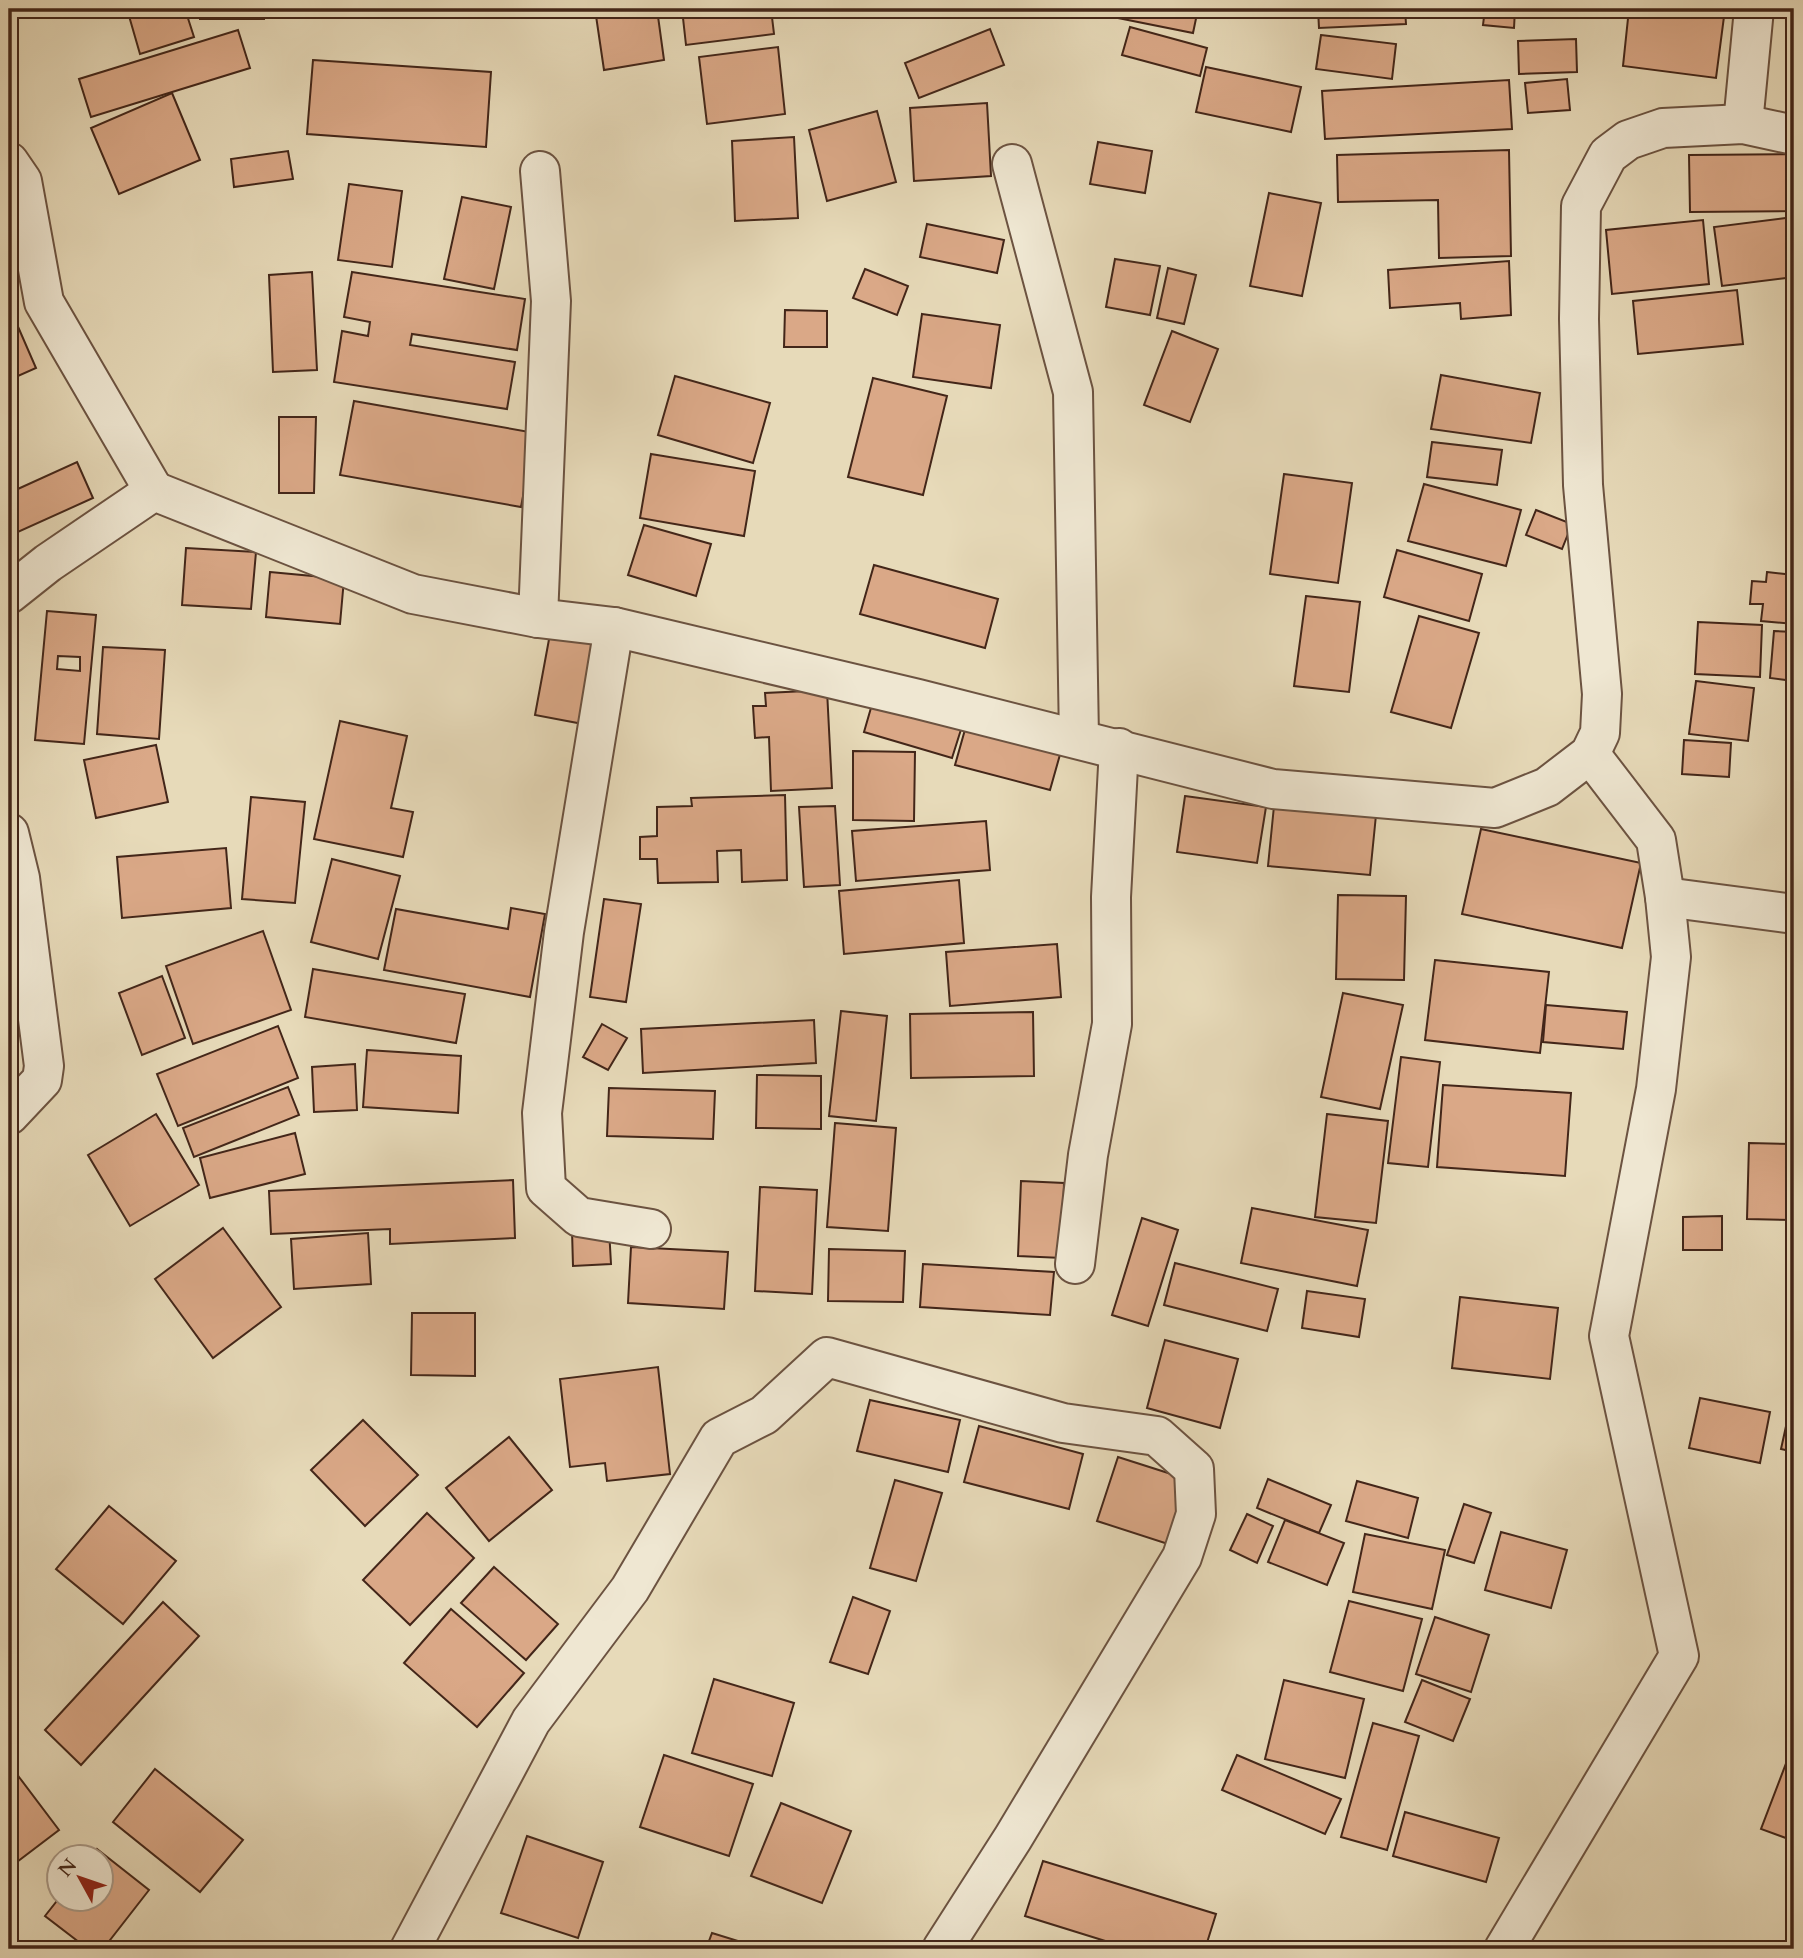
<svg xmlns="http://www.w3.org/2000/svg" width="1803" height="1958" font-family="Cardo,serif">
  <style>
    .building { fill: #daa887; stroke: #432619; stroke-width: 2; fill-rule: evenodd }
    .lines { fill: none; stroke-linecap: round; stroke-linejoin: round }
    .minor-casing { stroke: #6c5341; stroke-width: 42 }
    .minor { stroke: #efe7d2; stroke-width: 38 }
  </style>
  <rect width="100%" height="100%" fill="#e7dab9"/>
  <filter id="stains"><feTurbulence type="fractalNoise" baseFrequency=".00286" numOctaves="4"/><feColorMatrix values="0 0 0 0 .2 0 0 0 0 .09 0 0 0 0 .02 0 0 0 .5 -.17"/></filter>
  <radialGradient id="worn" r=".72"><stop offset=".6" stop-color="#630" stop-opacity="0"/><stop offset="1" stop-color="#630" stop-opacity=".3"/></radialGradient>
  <!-- building -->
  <g class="building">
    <path d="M127,9H185L194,37L140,54Z"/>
    <rect x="200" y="9" width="64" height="10"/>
    <path d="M595,9H657L664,60L604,70Z"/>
    <path d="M682,9H771L774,34L686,45Z"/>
    <path d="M1073,9H1198L1193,33Z"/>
    <path d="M1318,9H1405L1406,24L1319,28Z"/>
    <path d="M1485,9H1515L1514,28L1483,25Z"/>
    <path d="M1629,9H1725L1716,78L1623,66Z"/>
    <path d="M1130,27L1207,48L1200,76L1122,55Z"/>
    <path d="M990,29L1004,65L919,98L905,63Z"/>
    <path d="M238,30L250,68L91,117L79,79Z"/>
    <path d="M1321,35L1396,44L1392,79L1316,69Z"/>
    <path d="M1576,39L1577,72L1519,74L1518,41Z"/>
    <path d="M778,47L785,114L707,124L699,57Z"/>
    <path d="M313,60L491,72L486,147L307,134Z"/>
    <path d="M1206,67L1301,87L1291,132L1196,112Z"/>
    <path d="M1567,79L1570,110L1528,113L1525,83Z"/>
    <path d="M1509,80L1512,129L1325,139L1322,91Z"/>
    <path d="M172,93L200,160L119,194L91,128Z"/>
    <path d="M987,103L991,176L914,181L910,108Z"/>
    <path d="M877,111L896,182L827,201L809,130Z"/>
    <path d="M794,137L798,218L735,221L732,141Z"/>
    <path d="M1098,142L1152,151L1145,193L1090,184Z"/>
    <path d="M1509,150L1511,256L1439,258L1438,200L1338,202L1337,155Z"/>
    <path d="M288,151L293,179L234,187L231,159Z"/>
    <path d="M1794,154V211L1690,212L1689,155Z"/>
    <path d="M349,184L402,191L392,267L338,260Z"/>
    <path d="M1269,193L1321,203L1302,296L1250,286Z"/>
    <path d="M462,197L511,207L494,289L444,279Z"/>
    <path d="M1794,217V277L1722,286L1714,227Z"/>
    <path d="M1703,220L1709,284L1612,294L1606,230Z"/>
    <path d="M927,224L1004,240L997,273L920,257Z"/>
    <path d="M1115,259L1160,266L1150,315L1106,307Z"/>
    <path d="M1509,261L1511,315L1461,319L1460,303L1390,308L1388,270Z"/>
    <path d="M1168,268L1196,275L1184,324L1157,318Z"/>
    <path d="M865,269L908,286L897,315L853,298Z"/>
    <path d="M312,272L317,370L273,372L269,275Z"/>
    <path d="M352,272L525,299L517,350L412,334L410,345L515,362L507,409L334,382L342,331L368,336L370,322L344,317Z"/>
    <path d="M1737,290L1743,344L1638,354L1633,301Z"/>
    <path d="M9,306L36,368L9,380Z"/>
    <path d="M785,310L827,311V347H784Z"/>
    <path d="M922,314L1000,325L991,388L913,377Z"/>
    <path d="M1172,331L1218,349L1190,422L1144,405Z"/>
    <path d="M1441,375L1540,393L1531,443L1431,429Z"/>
    <path d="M675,376L770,403L753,463L658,435Z"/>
    <path d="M873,378L947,396L923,495L848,477Z"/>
    <path d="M354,401L535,433L521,507L340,475Z"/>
    <path d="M279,417H316L314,493H279Z"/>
    <path d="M1432,442L1502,450L1497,485L1427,477Z"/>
    <path d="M651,454L755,471L744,536L640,518Z"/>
    <path d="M77,462L93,498L9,536V493Z"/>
    <path d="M1284,474L1352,483L1338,583L1270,574Z"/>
    <path d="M1424,484L1521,510L1506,566L1408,541Z"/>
    <path d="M1536,510L1572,524L1562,549L1526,535Z"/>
    <path d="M644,525L711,544L696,596L628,575Z"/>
    <path d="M186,548L256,552L251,609L182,605Z"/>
    <path d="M1397,550L1482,574L1469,621L1384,597Z"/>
    <path d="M874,565L998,599L985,648L860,614Z"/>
    <path d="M270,572L344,579L340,624L266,617Z"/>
    <path d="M1767,572L1794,575V624L1761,621L1763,604H1750L1752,581L1766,582Z"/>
    <path d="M1306,596L1360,602L1349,692L1294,686Z"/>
    <path d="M47,611L96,615L84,744L35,740ZM58,656L80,657V671L57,669Z"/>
    <path d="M1419,616L1479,633L1451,728L1391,712Z"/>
    <path d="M1698,622L1762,625L1760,677L1695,674Z"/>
    <path d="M1774,631L1794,632V681L1770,678Z"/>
    <path d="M550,634L598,643L583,724L535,715Z"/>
    <path d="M103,647L165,650L159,739L97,734Z"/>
    <path d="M1696,681L1754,688L1748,741L1689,734Z"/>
    <path d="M827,690L832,788L771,791L769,737L755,738L753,706H766L765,693Z"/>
    <path d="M875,694L964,720L952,758L864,732Z"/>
    <path d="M968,719L1063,744L1050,790L955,765Z"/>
    <path d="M340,721L407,736L391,808L413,812L403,857L314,839Z"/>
    <path d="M1684,740L1731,743L1729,777L1682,774Z"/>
    <path d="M156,745L168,802L96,818L84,760Z"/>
    <path d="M853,751L915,752L914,821L853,820Z"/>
    <path d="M785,795L787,880L742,882L741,850L717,851L718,882L658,883L657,859H640V837L657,836V807L692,806L691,798Z"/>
    <path d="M1185,796L1266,807L1257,863L1177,852Z"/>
    <path d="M1275,796L1377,805L1370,875L1268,866Z"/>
    <path d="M251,797L305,802L295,903L242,899Z"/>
    <path d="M835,806L840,885L804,887L799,807Z"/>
    <path d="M986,821L990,870L856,881L852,831Z"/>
    <path d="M1481,829L1641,863L1622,948L1462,914Z"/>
    <path d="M226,848L231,908L122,918L117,857Z"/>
    <path d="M332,859L400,876L378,959L311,942Z"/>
    <path d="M959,880L964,943L844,954L839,891Z"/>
    <path d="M1338,895L1406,896L1404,980L1336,979Z"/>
    <path d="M604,899L641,904L626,1002L590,997Z"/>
    <path d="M511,908L545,914L530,997L384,970L396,909L508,929Z"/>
    <path d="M263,931L291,1010L193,1044L166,966Z"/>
    <path d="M1057,944L1061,997L950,1006L946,952Z"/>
    <path d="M1794,951V1005L1788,952Z"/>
    <path d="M1435,960L1549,972L1540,1053L1425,1040Z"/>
    <path d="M313,969L465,994L456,1043L305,1017Z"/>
    <path d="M162,976L185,1038L142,1055L119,993Z"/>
    <path d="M1343,993L1403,1005L1380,1109L1321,1097Z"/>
    <path d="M1546,1005L1627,1012L1623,1049L1543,1042Z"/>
    <path d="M841,1011L887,1016L876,1121L829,1116Z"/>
    <path d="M1033,1012L1034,1076L911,1078L910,1014Z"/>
    <path d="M814,1020L816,1063L643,1073L641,1029Z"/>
    <path d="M602,1024L627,1038L608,1070L583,1057Z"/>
    <path d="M278,1026L298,1078L178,1126L157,1074Z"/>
    <path d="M367,1050L461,1056L458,1113L363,1107Z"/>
    <path d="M1401,1057L1440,1062L1428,1167L1388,1163Z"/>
    <path d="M355,1064L357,1110L314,1112L312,1067Z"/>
    <path d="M757,1075L821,1076V1129L756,1128Z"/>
    <path d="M1443,1085L1571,1093L1565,1176L1437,1167Z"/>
    <path d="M288,1087L299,1115L194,1157L183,1128Z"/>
    <path d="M609,1088L715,1091L713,1139L607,1136Z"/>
    <path d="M156,1114L199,1185L130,1226L88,1155Z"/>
    <path d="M1327,1114L1388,1121L1376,1223L1315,1217Z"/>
    <path d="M835,1123L896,1128L888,1231L827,1227Z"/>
    <path d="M295,1133L305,1174L210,1198L200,1158Z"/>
    <path d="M1749,1143L1794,1144V1220L1747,1219Z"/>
    <path d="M513,1180L515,1238L390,1244V1229L271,1234L269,1191Z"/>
    <path d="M1021,1181L1064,1183L1062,1258L1018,1256Z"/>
    <path d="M760,1187L817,1190L812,1294L755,1291Z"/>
    <path d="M1252,1208L1368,1230L1357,1286L1241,1263Z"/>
    <path d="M1722,1216V1250H1683V1217Z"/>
    <path d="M1142,1218L1178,1230L1148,1326L1112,1315Z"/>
    <path d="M223,1228L281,1307L213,1358L155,1279Z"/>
    <path d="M609,1229L611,1264L573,1266L572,1230Z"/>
    <path d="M368,1233L371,1284L294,1289L291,1239Z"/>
    <path d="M631,1247L728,1252L724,1309L628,1303Z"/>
    <path d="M829,1249L905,1251L903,1302L828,1301Z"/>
    <path d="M1175,1263L1278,1289L1267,1331L1164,1305Z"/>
    <path d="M923,1264L1054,1272L1050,1315L920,1307Z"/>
    <path d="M1307,1291L1365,1299L1359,1337L1302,1328Z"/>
    <path d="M1460,1297L1558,1308L1550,1379L1452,1368Z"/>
    <path d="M412,1313H475V1376L411,1375Z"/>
    <path d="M1165,1340L1238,1359L1220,1428L1147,1408Z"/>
    <path d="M658,1367L670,1474L607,1481L605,1463L570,1467L560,1379Z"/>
    <path d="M1700,1398L1770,1412L1760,1463L1689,1448Z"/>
    <path d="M870,1400L960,1420L948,1472L857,1451Z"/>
    <path d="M1790,1408L1794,1409V1452L1781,1449Z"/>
    <path d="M363,1420L418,1475L365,1526L311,1470Z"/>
    <path d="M979,1426L1083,1454L1069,1509L964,1482Z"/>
    <path d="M509,1437L552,1490L489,1541L446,1488Z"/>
    <path d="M1118,1457L1190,1480L1168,1544L1097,1521Z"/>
    <path d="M1268,1479L1331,1505L1319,1533L1257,1508Z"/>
    <path d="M895,1480L942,1493L916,1581L870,1568Z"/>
    <path d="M1357,1481L1418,1498L1408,1538L1346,1521Z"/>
    <path d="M1464,1504L1491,1513L1474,1563L1447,1555Z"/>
    <path d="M109,1506L176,1561L123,1624L56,1569Z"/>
    <path d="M427,1513L474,1558L410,1625L363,1580Z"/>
    <path d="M1247,1514L1273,1526L1257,1563L1230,1550Z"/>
    <path d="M1285,1520L1344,1543L1327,1585L1268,1562Z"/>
    <path d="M1501,1532L1567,1550L1551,1608L1485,1590Z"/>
    <path d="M1365,1534L1445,1550L1432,1609L1353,1592Z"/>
    <path d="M494,1567L558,1624L526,1660L461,1603Z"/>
    <path d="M853,1597L890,1611L868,1674L830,1662Z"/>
    <path d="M1349,1601L1422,1619L1403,1691L1330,1672Z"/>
    <path d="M163,1602L199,1636L81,1765L45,1730Z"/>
    <path d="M451,1609L524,1673L477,1727L404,1663Z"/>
    <path d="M1435,1617L1489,1635L1471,1692L1416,1674Z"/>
    <path d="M714,1679L794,1703L772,1776L692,1753Z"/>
    <path d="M1284,1680L1364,1699L1345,1778L1265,1759Z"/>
    <path d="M1422,1680L1470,1699L1453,1741L1405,1722Z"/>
    <path d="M1373,1723L1419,1736L1387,1850L1341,1837Z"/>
    <path d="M1790,1753L1794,1754V1841L1761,1829Z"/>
    <path d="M664,1755L753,1784L729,1856L640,1827Z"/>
    <path d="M1237,1755L1341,1799L1325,1834L1222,1790Z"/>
    <path d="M155,1769L243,1840L200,1892L113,1822Z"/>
    <path d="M19,1777L59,1830L9,1868V1785Z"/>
    <path d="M781,1803L851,1831L822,1903L751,1876Z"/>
    <path d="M1405,1812L1499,1838L1486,1882L1393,1856Z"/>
    <path d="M527,1836L603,1862L578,1938L501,1913Z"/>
    <path d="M97,1849L149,1890L103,1949H88L45,1916L60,1897L102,1898V1856H91Z"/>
    <path d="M1043,1861L1216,1914L1205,1949H1131L1025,1916Z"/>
    <path d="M712,1933L764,1949H706Z"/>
  </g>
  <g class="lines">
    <!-- minor casing -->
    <g class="minor-casing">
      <g id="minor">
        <path d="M1743,124L1754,9"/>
        <path d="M9,162L22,181L44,302L154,491"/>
        <path d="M1012,164L1073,392L1079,738"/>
        <path d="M9,594L48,563L154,491L413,594L538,618L614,627L918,699L1273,789L1495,808L1547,787L1590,754L1600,733L1602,694L1583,485L1579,319L1581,206L1608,155L1628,140L1663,128L1743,124L1794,135"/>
        <path d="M538,618L551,301L540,171"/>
        <path d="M614,627L564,932L542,1113L546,1188L579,1217L651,1229"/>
        <path d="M9,833L20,878L44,1066L42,1080L9,1115"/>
        <path d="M1665,897L1794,914"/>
        <path d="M1075,1264L1088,1155L1112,1024L1111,897L1119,748"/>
        <path d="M410,1949L531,1721L630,1589L719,1438L764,1415L827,1357L1063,1423L1157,1436L1194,1469L1196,1514L1182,1557L1013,1838L942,1949"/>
        <path d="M1504,1949L1679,1656L1609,1336L1656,1089L1671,957L1665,897L1656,840L1590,754"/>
      </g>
    </g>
    <!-- minor -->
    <use href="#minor" class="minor"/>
  </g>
  <!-- margin -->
  <rect width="1803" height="1958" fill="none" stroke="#e7dab9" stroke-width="35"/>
  <rect x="10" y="10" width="1782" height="1937" fill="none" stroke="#432619" stroke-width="3.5"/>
  <rect x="18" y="18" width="1768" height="1923" fill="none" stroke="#432619" stroke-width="2"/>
  <!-- north arrow -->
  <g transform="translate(80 1878) rotate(310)"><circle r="33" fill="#efe7d2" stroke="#aa9a88" stroke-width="2"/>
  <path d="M0-5L12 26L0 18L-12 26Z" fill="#8f2418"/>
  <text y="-10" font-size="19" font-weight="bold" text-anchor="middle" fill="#432619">N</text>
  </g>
  <rect width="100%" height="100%" filter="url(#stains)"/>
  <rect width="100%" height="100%" fill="url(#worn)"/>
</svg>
